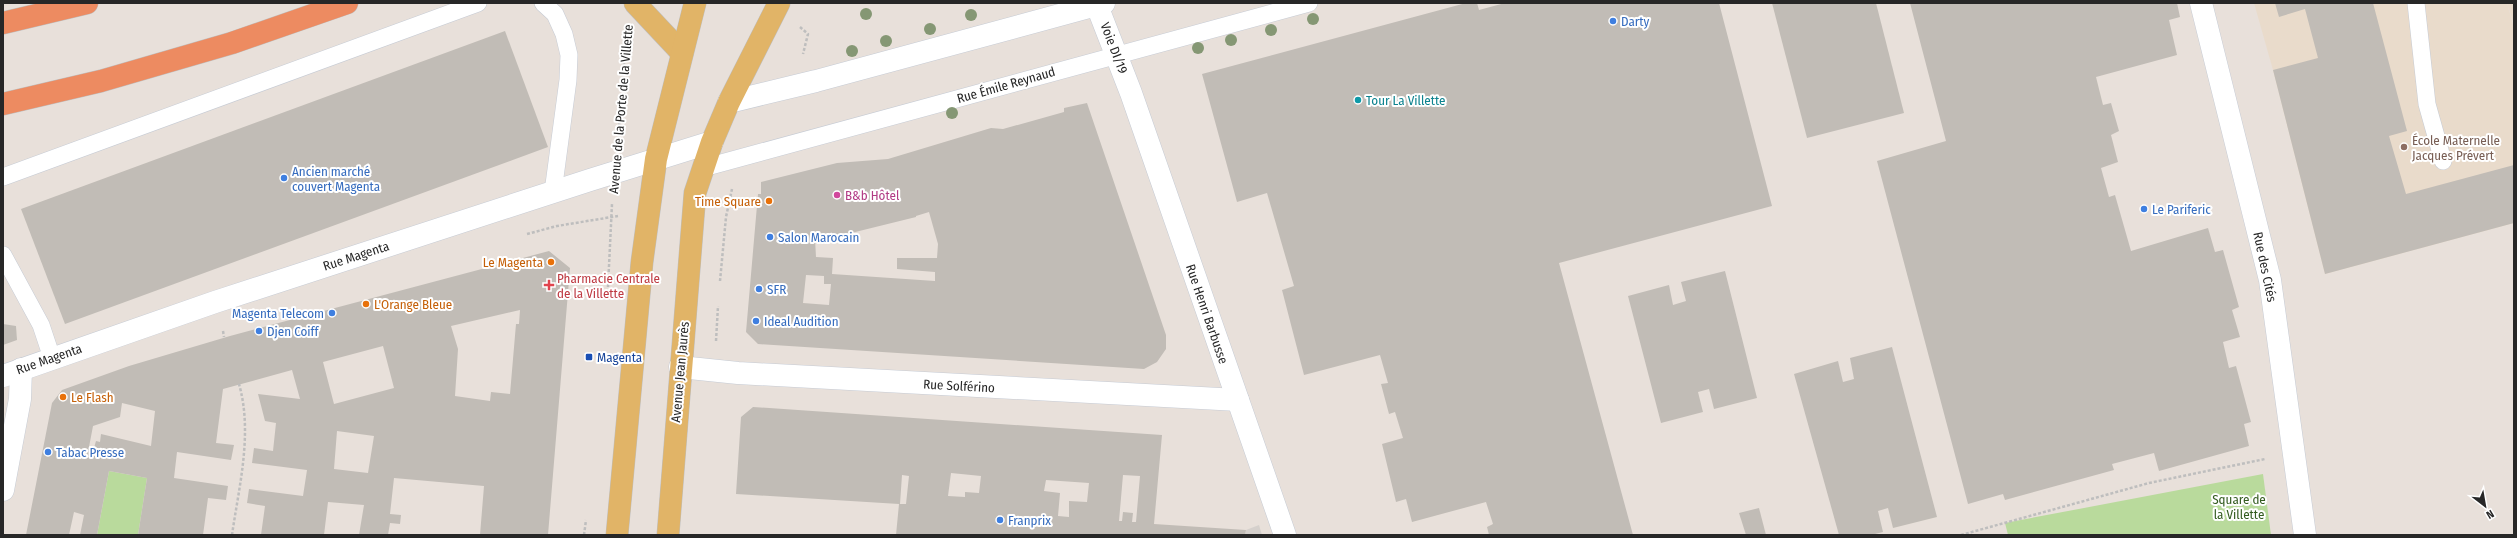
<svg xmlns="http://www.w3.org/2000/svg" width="2517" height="538" font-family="'Fira Sans Condensed',sans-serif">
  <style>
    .education { fill: #e9dbcb }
    .green { fill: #b9da9c }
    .plaza { fill: #d5d0cc }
    .building { fill: #c1bcb6; fill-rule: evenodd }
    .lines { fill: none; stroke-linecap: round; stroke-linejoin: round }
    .lane-casing { stroke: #c6cbd4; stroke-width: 18 }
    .street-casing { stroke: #c6cbd4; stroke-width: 23 }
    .primary-casing { stroke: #bebebe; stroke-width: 23 }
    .highway-casing { stroke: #bebebe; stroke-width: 23 }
    .path { stroke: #bebebe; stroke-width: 2.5; stroke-dasharray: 3 2; stroke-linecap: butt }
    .lane { stroke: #fff; stroke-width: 17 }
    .street { stroke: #fff; stroke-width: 22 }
    .primary { stroke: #e1b467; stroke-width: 22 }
    .highway { stroke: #ed8b61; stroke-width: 22 }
    .tree { fill: #859774 }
    .shop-dot { fill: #3f7fe0; stroke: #fff; stroke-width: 1.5 }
    .culture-dot { fill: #0f9aa8; stroke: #fff; stroke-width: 1.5 }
    .education-dot { fill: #8d6e63; stroke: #fff; stroke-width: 1.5 }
    .hotel-dot { fill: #d1479c; stroke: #fff; stroke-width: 1.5 }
    .food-dot { fill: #e8710a; stroke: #fff; stroke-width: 1.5 }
    .health-dot { fill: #e0444e; stroke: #fff; stroke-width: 1.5 }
    .transit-dot { fill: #1a4fb4; stroke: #fff; stroke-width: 1.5 }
    .labels { text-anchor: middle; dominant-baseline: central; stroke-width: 4; stroke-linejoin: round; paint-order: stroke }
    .shop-label { font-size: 13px; fill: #366cbe; stroke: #fff; text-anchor: start }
    .street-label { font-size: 13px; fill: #272727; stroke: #fff }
    .culture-label { font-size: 13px; fill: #0d838f; stroke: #fff; text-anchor: start }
    .education-label { font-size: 13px; fill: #785e54; stroke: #fff; text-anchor: start }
    .hotel-label { font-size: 13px; fill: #b23c85; stroke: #fff; text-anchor: start }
    .food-label { font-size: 13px; fill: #c56008; stroke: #fff; text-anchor: end }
    .health-label { font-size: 13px; fill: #be3a42; stroke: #fff; text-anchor: start }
    .transit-label { font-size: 13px; fill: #164399; stroke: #fff; text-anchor: start }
    .park-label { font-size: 13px; fill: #345c20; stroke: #fff }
  </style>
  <rect width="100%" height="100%" fill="#e8e0da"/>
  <!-- education -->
  <g class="education">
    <path d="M2254,3H2507L2514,28V223L2325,274L2273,70Z"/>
    <path d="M2507,3H2514V25Z"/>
  </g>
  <!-- green -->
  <g class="green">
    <path d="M109,471L147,478L138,535H97Z"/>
    <path d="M2263,474L2271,535H2008L2005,523Z"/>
  </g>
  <!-- plaza -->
  <path class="plaza" d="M1259,525L1262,535H1245L1246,530Z"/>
  <!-- building -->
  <g class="building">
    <path d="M1466,3H1477L1479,10L1505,3H1719L1772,206L1559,263L1633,535H1489L1487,527L1493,524L1486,502L1412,522L1406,499L1396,502L1382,444L1403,438L1395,412L1389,414L1381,384L1388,383L1380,355L1304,375L1282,290L1294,286L1267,193L1237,202L1202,74Z"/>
    <path d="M1772,3H1876L1904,113L1807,138Z"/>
    <path d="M1910,3H2177L2180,17L2169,20L2177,55L2096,77L2103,105L2111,103L2119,131L2111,135L2118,162L2101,168L2109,197L2115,195L2131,251L2208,228L2215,252L2223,250L2239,307L2232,310L2240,337L2223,342L2229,368L2236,366L2251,422L2244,424L2249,446L2159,471L2154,453L2112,464L2114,470L2005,500L2003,494L1968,504L1877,161L1946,141Z"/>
    <path d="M2275,3H2373L2407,131L2389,136L2406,194L2514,165V223L2325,274L2273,70L2318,58L2305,9L2279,17Z"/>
    <path d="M505,31L548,147L65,324L21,209Z"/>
    <path d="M1087,103L1166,335V349L1157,362L1144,369L758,344L746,332L758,194H761V182L837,163L888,159L991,128L1003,129L1064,112V108ZM929,212L938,244L937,258H897V269L935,272V281L832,274L833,258L816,257L815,239H835V237L916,217V216ZM806,275L824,276V284H831L829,305L803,303Z"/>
    <path d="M549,251L570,268L548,535H480L484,486L394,478L390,514L401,515L400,524L390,523L388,535H359L364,505L328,502L324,535H261L265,506L247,503L249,489L303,496L307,470L252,463L254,448L273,451L276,423L265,421L258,394L300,399L292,370L223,389L216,443L234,445L231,460L177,452L174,478L228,486L226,500L208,498L203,535H138L147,478L109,471L97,535H80L84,515L74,512L69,535H26L52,403L62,390L129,366L230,336ZM520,310L519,324H516L510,394L491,392L490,401L455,396L458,349L451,326ZM383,346L394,388L334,404L323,362ZM122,403L155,411L151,446L101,434L100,442L96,441L94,448L89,447L93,426L120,417ZM337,431L374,436L368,473L334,469Z"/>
    <path d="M1725,271L1757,398L1714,409L1709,389L1698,392L1703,412L1661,423L1628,296L1669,285L1673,305L1686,301L1681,282Z"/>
    <path d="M3,324L16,326L17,340L3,345Z"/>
    <path d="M1892,347L1937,517L1893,528L1888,508L1878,511L1883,532L1871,535H1839L1794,374L1838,361L1843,382L1854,379L1850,358Z"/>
    <path d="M753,407L1162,435L1154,524L1246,530L1245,535H896L899,504L736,494L741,417ZM951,473L981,476L979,493L965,492V497L948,496ZM902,475L909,476L906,504H900ZM1123,475L1140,476L1136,522H1132L1133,513L1123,512L1122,521H1119ZM1046,480L1089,483L1087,502L1069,501V517L1058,516L1060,493L1044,491Z"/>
    <path d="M1759,508L1766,535H1746L1739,513Z"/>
  </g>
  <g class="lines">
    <!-- lane casing -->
    <g class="lane-casing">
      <g id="lane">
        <path d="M543,3L555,14L564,34L569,55L568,80L553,192"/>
        <path d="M2416,3L2427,104L2443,161"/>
        <path d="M703,168L1309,3"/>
        <path d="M3,177L478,3"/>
        <path d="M3,255L41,325L52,358"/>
      </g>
    </g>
    <!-- street casing -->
    <g class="street-casing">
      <g id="street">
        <path d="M1096,3L1131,93L1285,535"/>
        <path d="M2201,3L2270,280L2305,535"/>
        <path d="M729,102L816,81L1104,3"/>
        <path d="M680,367L738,373L1238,400"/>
        <path d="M3,376L215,302L590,180L712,142"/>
        <path d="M3,490L20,399L21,369"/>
      </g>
    </g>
    <!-- primary casing -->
    <g class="primary-casing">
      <g id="primary">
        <path d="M635,3L682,53"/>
        <path d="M617,535L642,262L656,159L695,3"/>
        <path d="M668,535L695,193L712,142L729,102L779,3"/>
      </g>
    </g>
    <!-- highway casing -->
    <g class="highway-casing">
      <g id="highway">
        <path d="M3,23L87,3"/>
        <path d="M3,104L101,81L232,43L347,3"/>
      </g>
    </g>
    <!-- path -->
    <g class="path">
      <path d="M800,27L808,34L803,54"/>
      <path d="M618,141L626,38"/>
      <path d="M527,234L557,226L618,216"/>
      <path d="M720,281L726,217L732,189"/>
      <path d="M608,287L612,204"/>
      <path d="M223,331L224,337"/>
      <path d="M716,341L718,306"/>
      <path d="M232,535C239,486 253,433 239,384"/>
      <path d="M584,535L586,520"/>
      <path d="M1961,535L2149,483L2265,459"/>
    </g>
    <!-- lane -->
    <use href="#lane" class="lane"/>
    <!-- street -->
    <use href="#street" class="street"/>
    <!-- primary -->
    <use href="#primary" class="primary"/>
    <!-- highway -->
    <use href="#highway" class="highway"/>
  </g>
  <!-- trees -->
  <g class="tree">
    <circle cx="866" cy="14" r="6"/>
    <circle cx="971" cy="15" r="6"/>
    <circle cx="1313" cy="19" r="6"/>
    <circle cx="930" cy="29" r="6"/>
    <circle cx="1271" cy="30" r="6"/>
    <circle cx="1231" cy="40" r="6"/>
    <circle cx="886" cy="41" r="6"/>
    <circle cx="1198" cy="48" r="6"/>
    <circle cx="852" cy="51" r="6"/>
    <circle cx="952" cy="113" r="6"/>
  </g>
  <!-- markers -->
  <g class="shop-dot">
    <circle cx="1613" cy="21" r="4"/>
    <circle cx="284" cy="178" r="4"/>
    <circle cx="2144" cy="209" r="4"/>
    <circle cx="770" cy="237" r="4"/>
    <circle cx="759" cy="289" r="4"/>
    <circle cx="332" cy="313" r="4"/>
    <circle cx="756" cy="321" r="4"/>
    <circle cx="259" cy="331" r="4"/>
    <circle cx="48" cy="452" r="4"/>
    <circle cx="1000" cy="520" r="4"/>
  </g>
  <circle class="culture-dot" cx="1358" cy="100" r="4"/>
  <circle class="education-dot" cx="2404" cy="147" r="4"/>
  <circle class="hotel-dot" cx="837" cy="195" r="4"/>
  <g class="food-dot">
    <circle cx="769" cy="201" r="4"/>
    <circle cx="551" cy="262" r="4"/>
    <circle cx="366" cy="304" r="4"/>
    <circle cx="63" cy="397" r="4"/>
  </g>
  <path class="health-dot" d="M547 279h4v4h4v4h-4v4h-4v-4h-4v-4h4z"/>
  <rect class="transit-dot" x="585" y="353" width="8" height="8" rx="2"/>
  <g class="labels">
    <!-- shop labels -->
    <g class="shop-label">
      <text x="1621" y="21">Darty</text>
      <text x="292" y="171">Ancien marché<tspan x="292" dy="15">couvert Magenta</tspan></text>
      <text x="2152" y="209">Le Pariferic</text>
      <text x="778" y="237">Salon Marocain</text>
      <text x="767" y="289">SFR</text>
      <text x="324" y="313" text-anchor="end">Magenta Telecom</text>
      <text x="764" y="321">Ideal Audition</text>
      <text x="267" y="331">Djen Coiff</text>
      <text x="56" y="452">Tabac Presse</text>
      <text x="1008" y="520">Franprix</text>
    </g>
    <!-- street labels -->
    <g class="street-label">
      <text transform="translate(1114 48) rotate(69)">Voie DI/19</text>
      <text transform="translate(1006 85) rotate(-16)">Rue Émile Reynaud</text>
      <text transform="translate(621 109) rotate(-85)">Avenue de la Porte de la Villette</text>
      <text transform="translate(356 256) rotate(-18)">Rue Magenta</text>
      <text transform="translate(2265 267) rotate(78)">Rue des Cités</text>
      <text transform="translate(1207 314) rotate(71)">Rue Henri Barbusse</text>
      <text transform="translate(49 359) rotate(-19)">Rue Magenta</text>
      <text transform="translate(680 372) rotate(-85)">Avenue Jean Jaurès</text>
      <text transform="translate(959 386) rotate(3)">Rue Solférino</text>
    </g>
    <!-- culture labels -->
    <g class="culture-label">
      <text x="1366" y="100">Tour La Villette</text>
    </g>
    <!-- education labels -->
    <g class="education-label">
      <text x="2412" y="140">École Maternelle<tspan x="2412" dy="15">Jacques Prévert</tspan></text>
    </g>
    <!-- hotel labels -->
    <g class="hotel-label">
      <text x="845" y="195">B&amp;b Hôtel</text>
    </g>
    <!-- food labels -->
    <g class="food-label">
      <text x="761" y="201">Time Square</text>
      <text x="543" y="262">Le Magenta</text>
      <text x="374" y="304" text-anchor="start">L'Orange Bleue</text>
      <text x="71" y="397" text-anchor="start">Le Flash</text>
    </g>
    <!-- health labels -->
    <g class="health-label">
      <text x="557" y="278">Pharmacie Centrale<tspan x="557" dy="15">de la Villette</tspan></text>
    </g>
    <!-- transit labels -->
    <g class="transit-label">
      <text x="597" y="357">Magenta</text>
    </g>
    <!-- park labels -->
    <g class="park-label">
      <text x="2239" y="499">Square de<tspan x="2239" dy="15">la Villette</tspan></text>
    </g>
  </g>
  <!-- border -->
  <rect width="2517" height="538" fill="none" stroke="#272727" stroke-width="8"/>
  <!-- north arrow -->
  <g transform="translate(2485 506) rotate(149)" stroke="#ffffff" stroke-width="3" paint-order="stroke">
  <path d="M0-3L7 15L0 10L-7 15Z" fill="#272727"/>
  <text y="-6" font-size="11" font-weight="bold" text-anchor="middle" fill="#272727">N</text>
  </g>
</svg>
